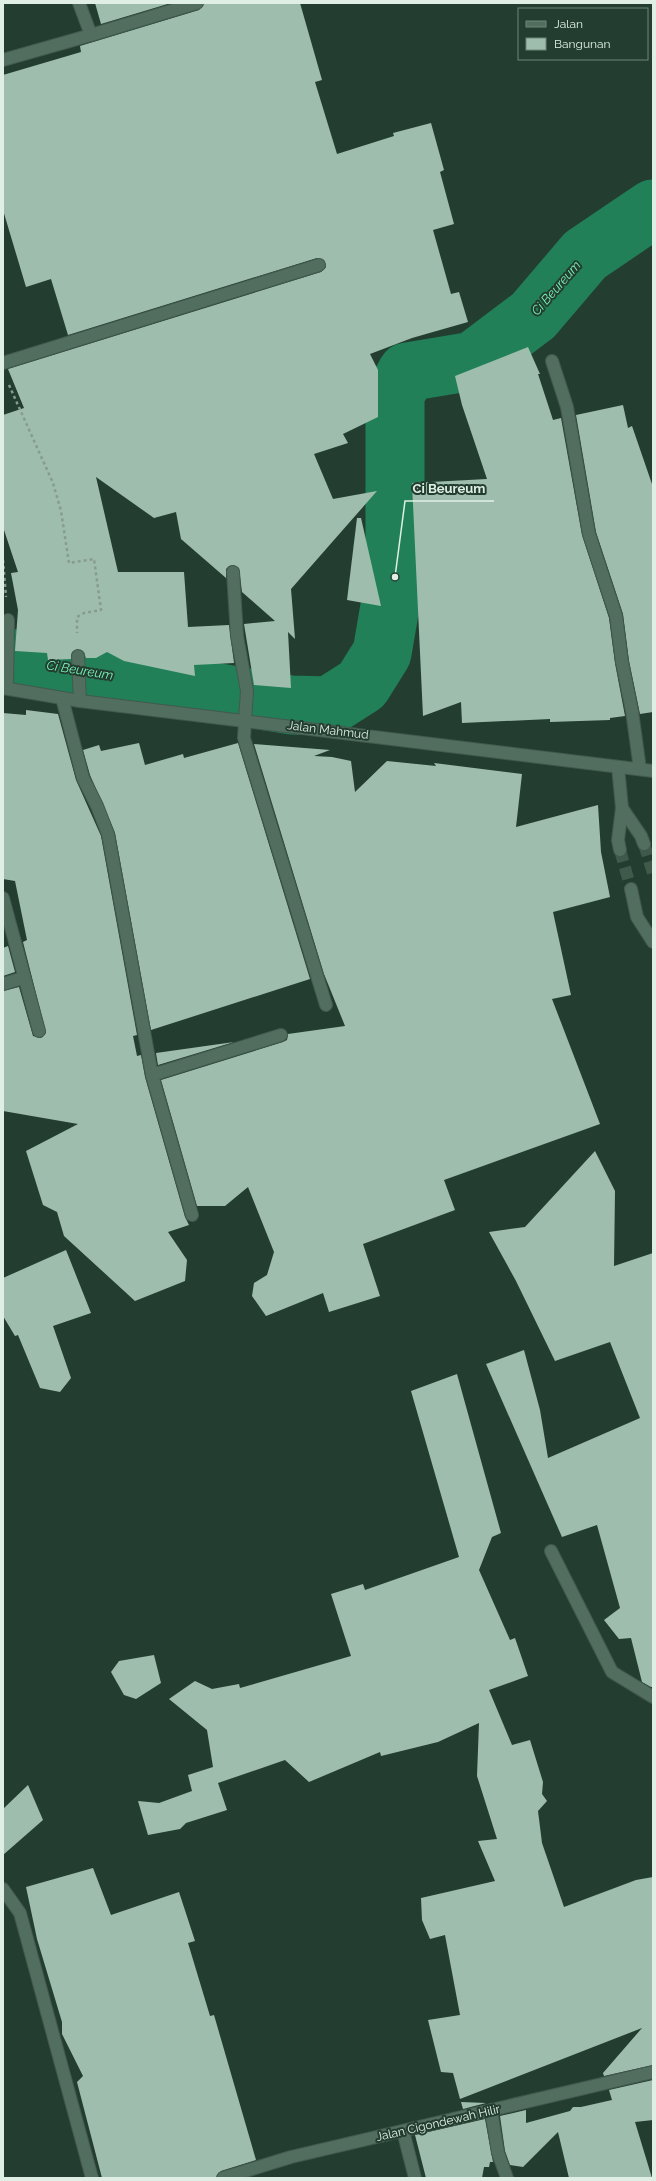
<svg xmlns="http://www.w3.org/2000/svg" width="656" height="2181" font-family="Raleway,sans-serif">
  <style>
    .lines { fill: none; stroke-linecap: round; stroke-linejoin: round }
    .river { stroke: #218058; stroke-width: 59 }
    .building { fill: #9fbdac }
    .street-tunnel { stroke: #3f594b; stroke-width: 12; stroke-dasharray: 12 6; stroke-linecap: butt }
    .lane-casing { stroke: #42594e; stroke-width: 14 }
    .street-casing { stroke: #42594e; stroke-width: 14 }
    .secondary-casing { stroke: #42594e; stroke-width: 14 }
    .path { stroke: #879b90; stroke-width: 2.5; stroke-dasharray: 3 3; stroke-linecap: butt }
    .lane { stroke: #526e5f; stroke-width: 12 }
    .street { stroke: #526e5f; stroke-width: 12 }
    .secondary { stroke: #526e5f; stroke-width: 12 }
    .labels { text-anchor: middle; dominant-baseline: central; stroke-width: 4; stroke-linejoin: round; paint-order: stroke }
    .street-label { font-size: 12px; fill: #e0efe6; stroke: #233e30 }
    .water-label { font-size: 13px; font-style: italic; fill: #7af2b8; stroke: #233e30 }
    .leader { fill: none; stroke: #e0efe6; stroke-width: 1.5 }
    .callout-dot { fill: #e0efe6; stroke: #233e30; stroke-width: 1.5 }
    .callout-label { font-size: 13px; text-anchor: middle; font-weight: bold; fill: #e0efe6; stroke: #233e30; stroke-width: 4; stroke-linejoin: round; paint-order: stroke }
  </style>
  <rect width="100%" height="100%" fill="#233e30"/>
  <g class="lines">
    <!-- river -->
    <path class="river" d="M3,657L291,705L329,706L362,685L382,653L395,577V394L407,372L473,361L533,316L585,255L653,209"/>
  </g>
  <!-- building -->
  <g class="building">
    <path d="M95,3H171L101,24Z"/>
    <path d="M204,3H300L322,80L315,82L337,154L394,136L393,133L431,123L444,170L440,172L454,224L433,230L451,294L459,292L468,322L412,338L370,354L378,370V417L343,434L348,443L314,454L333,499L377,491L291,589L295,639L288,632L291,688L254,685L244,624L275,621L242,592L239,568L233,565L229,566L226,569V578L181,539L176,512L154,518L96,477L118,572H184L188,627L229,625L234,663L194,665L195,676L124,661L107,652L96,658H86L84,652L77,649L72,652L71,659L48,660L47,653L15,651L18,610L11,573L18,572L3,527V415L24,408L8,369L321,272L326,267L324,260L317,258L68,335L51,279L26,287L3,210V75L81,52L80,46L199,10Z"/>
    <path d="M528,347L540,374H538L553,420L561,418L582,535L609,618L615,663L625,716L610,718V720L550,722V719L462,723L461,702L423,716L412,483L487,479L462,405L455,376Z"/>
    <path d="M623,405L628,428L632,426L653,487V712L640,714L629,661L623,614L596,532L576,415Z"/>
    <path d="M357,518H361L381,606L347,600Z"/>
    <path d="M26,710L58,714L76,780L101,836L137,1035L133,1036L137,1056L141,1055L145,1077L185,1217L189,1225L168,1232L187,1260L185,1281L135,1301L64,1236L57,1212L43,1205L26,1151L78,1124L3,1111V991L19,987L33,1036L41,1038L46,1033L23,942L27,940L15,881L3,879V713L26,715Z"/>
    <path d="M139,743L145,765L183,754L184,758L238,743L310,979L151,1030L115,833L90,775L83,750L99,745L101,751Z"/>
    <path d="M254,744L330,750L314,756L332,757L351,761L355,792L387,761L436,766L434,763L522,774L516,827L598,805L601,852L610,897L553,912L571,995L552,999L600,1124L444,1180L455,1210L363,1244L380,1296L329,1312L323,1293L266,1316L252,1296L254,1283L267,1275L274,1252L248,1187L225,1206H197L161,1080L283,1042L287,1040L288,1034L345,1026L324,974Z"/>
    <path d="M8,946L15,972L3,976V948Z"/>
    <path d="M234,1042L158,1065L156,1053Z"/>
    <path d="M595,1151L615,1191L614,1266L653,1253V1687H651L642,1682L631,1638L619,1639L604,1620L620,1608L597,1525L562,1537L486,1364L524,1350L540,1410L548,1458L640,1418L610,1342L555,1361L516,1281L489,1232L525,1227Z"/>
    <path d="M66,1250L91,1313L53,1326L71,1378L60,1392L40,1388L18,1335L15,1336L3,1316V1278Z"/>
    <path d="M457,1374L501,1533L492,1537L479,1570L510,1640L515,1638L528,1676L489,1690L512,1745L530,1740L543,1782L542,1794L547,1801L538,1811L542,1843L564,1907L636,1880L653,1877V2065L604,2076L603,2073L642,2028L460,2099L453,2073L441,2072L428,2020L460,2015L445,1935L430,1939L422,1920L421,1898L495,1881L478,1841L497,1839L477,1776L479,1723L438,1742L381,1756L380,1752L309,1782L285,1760L218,1783L227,1810L186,1823L180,1829L148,1835L138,1801L159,1803L192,1791L188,1775L213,1767L207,1730L169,1699L195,1681L212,1689L239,1684L240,1688L351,1656L331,1594L363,1584L365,1590L459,1557L411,1391Z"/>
    <path d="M154,1655L161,1683L136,1699L124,1695L111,1672L119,1661Z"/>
    <path d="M28,1785L43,1820L3,1855V1809Z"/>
    <path d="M93,1868L111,1915L179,1892L195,1941L188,1943L210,2016L214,2015L256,2160L221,2171L216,2178H102L77,2082L83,2076L62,2034V2022L37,1939L26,1887Z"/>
    <path d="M653,2080V2120L635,2122L652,2178H569L558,2132L523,2167L510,2165L505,2151L500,2116L526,2110V2123L570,2111L573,2107H581L612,2100L609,2090Z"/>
    <path d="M461,2102L486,2103L463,2109Z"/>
    <path d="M485,2119L493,2162H490L489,2167H484L482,2178H426L415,2135Z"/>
  </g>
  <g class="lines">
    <!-- street-tunnel -->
    <g class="street-tunnel">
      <path d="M644,844L653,873"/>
      <path d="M620,850L631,889"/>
    </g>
    <!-- lane casing -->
    <g class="lane-casing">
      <path id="lane" d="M233,572L237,636L247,691L245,720"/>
    </g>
    <!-- street casing -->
    <g class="street-casing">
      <g id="street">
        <path d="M91,35L197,3"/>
        <path d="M3,60L91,35L79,3"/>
        <path d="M552,361L567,407L589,534L616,616L622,662L632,711L640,769"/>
        <path d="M3,363L319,265"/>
        <path d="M78,656L80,701"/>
        <path d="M7,688L8,620"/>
        <path d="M62,698L83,778L97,806L108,834L152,1075L192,1215"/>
        <path d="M245,720L244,738L326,1005"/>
        <path d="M618,767L622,808L641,836L644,844"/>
        <path d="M620,850L618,840L622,808"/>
        <path d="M631,889L637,917L653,942"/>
        <path d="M3,898L39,1031"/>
        <path d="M3,984L23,978"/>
        <path d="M152,1075L281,1035"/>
        <path d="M551,1551L612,1672L653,1697"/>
        <path d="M3,1889L20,1913L92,2178"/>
        <path d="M491,2110L498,2153L507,2178"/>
        <path d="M403,2131L415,2178"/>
      </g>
    </g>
    <!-- secondary casing -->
    <g class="secondary-casing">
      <g id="secondary">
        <path d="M3,688L80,701L653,771"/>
        <path d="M223,2178L291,2157L653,2072"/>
      </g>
    </g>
    <!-- path -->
    <g class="path">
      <path d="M9,385L53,483L61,511L69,563L94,559L101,610L84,613L77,617V633"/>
      <path d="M3,560L6,597"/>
    </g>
    <!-- lane -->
    <use href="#lane" class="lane"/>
    <!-- street -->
    <use href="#street" class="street"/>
    <!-- secondary -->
    <use href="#secondary" class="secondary"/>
  </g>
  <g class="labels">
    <!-- street labels -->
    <g class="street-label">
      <text transform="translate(328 730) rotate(7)">Jalan Mahmud</text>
      <text transform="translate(438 2123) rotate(-13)">Jalan Cigondewah Hilir</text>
    </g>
    <!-- water labels -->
    <g class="water-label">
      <text transform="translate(556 288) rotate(-49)">Ci Beureum</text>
      <text transform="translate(80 670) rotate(9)">Ci Beureum</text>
    </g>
  </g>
  <!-- callouts -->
  <path class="leader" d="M395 577L405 501H494"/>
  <circle class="callout-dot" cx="395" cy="577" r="4"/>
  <g class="callout-label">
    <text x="449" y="493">Ci Beureum</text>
  </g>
  <!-- border -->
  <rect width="656" height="2181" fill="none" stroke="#e0efe6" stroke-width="8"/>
  <!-- legend -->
  <rect x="518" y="8" width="130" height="52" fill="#233e30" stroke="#6f8579"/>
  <rect x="526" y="21" width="20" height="6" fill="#526e5f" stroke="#6f8579"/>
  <text x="554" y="28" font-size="12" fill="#e0efe6">Jalan</text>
  <rect x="526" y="38" width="20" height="12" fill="#9fbdac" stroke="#6f8579"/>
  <text x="554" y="48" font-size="12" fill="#e0efe6">Bangunan</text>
</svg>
